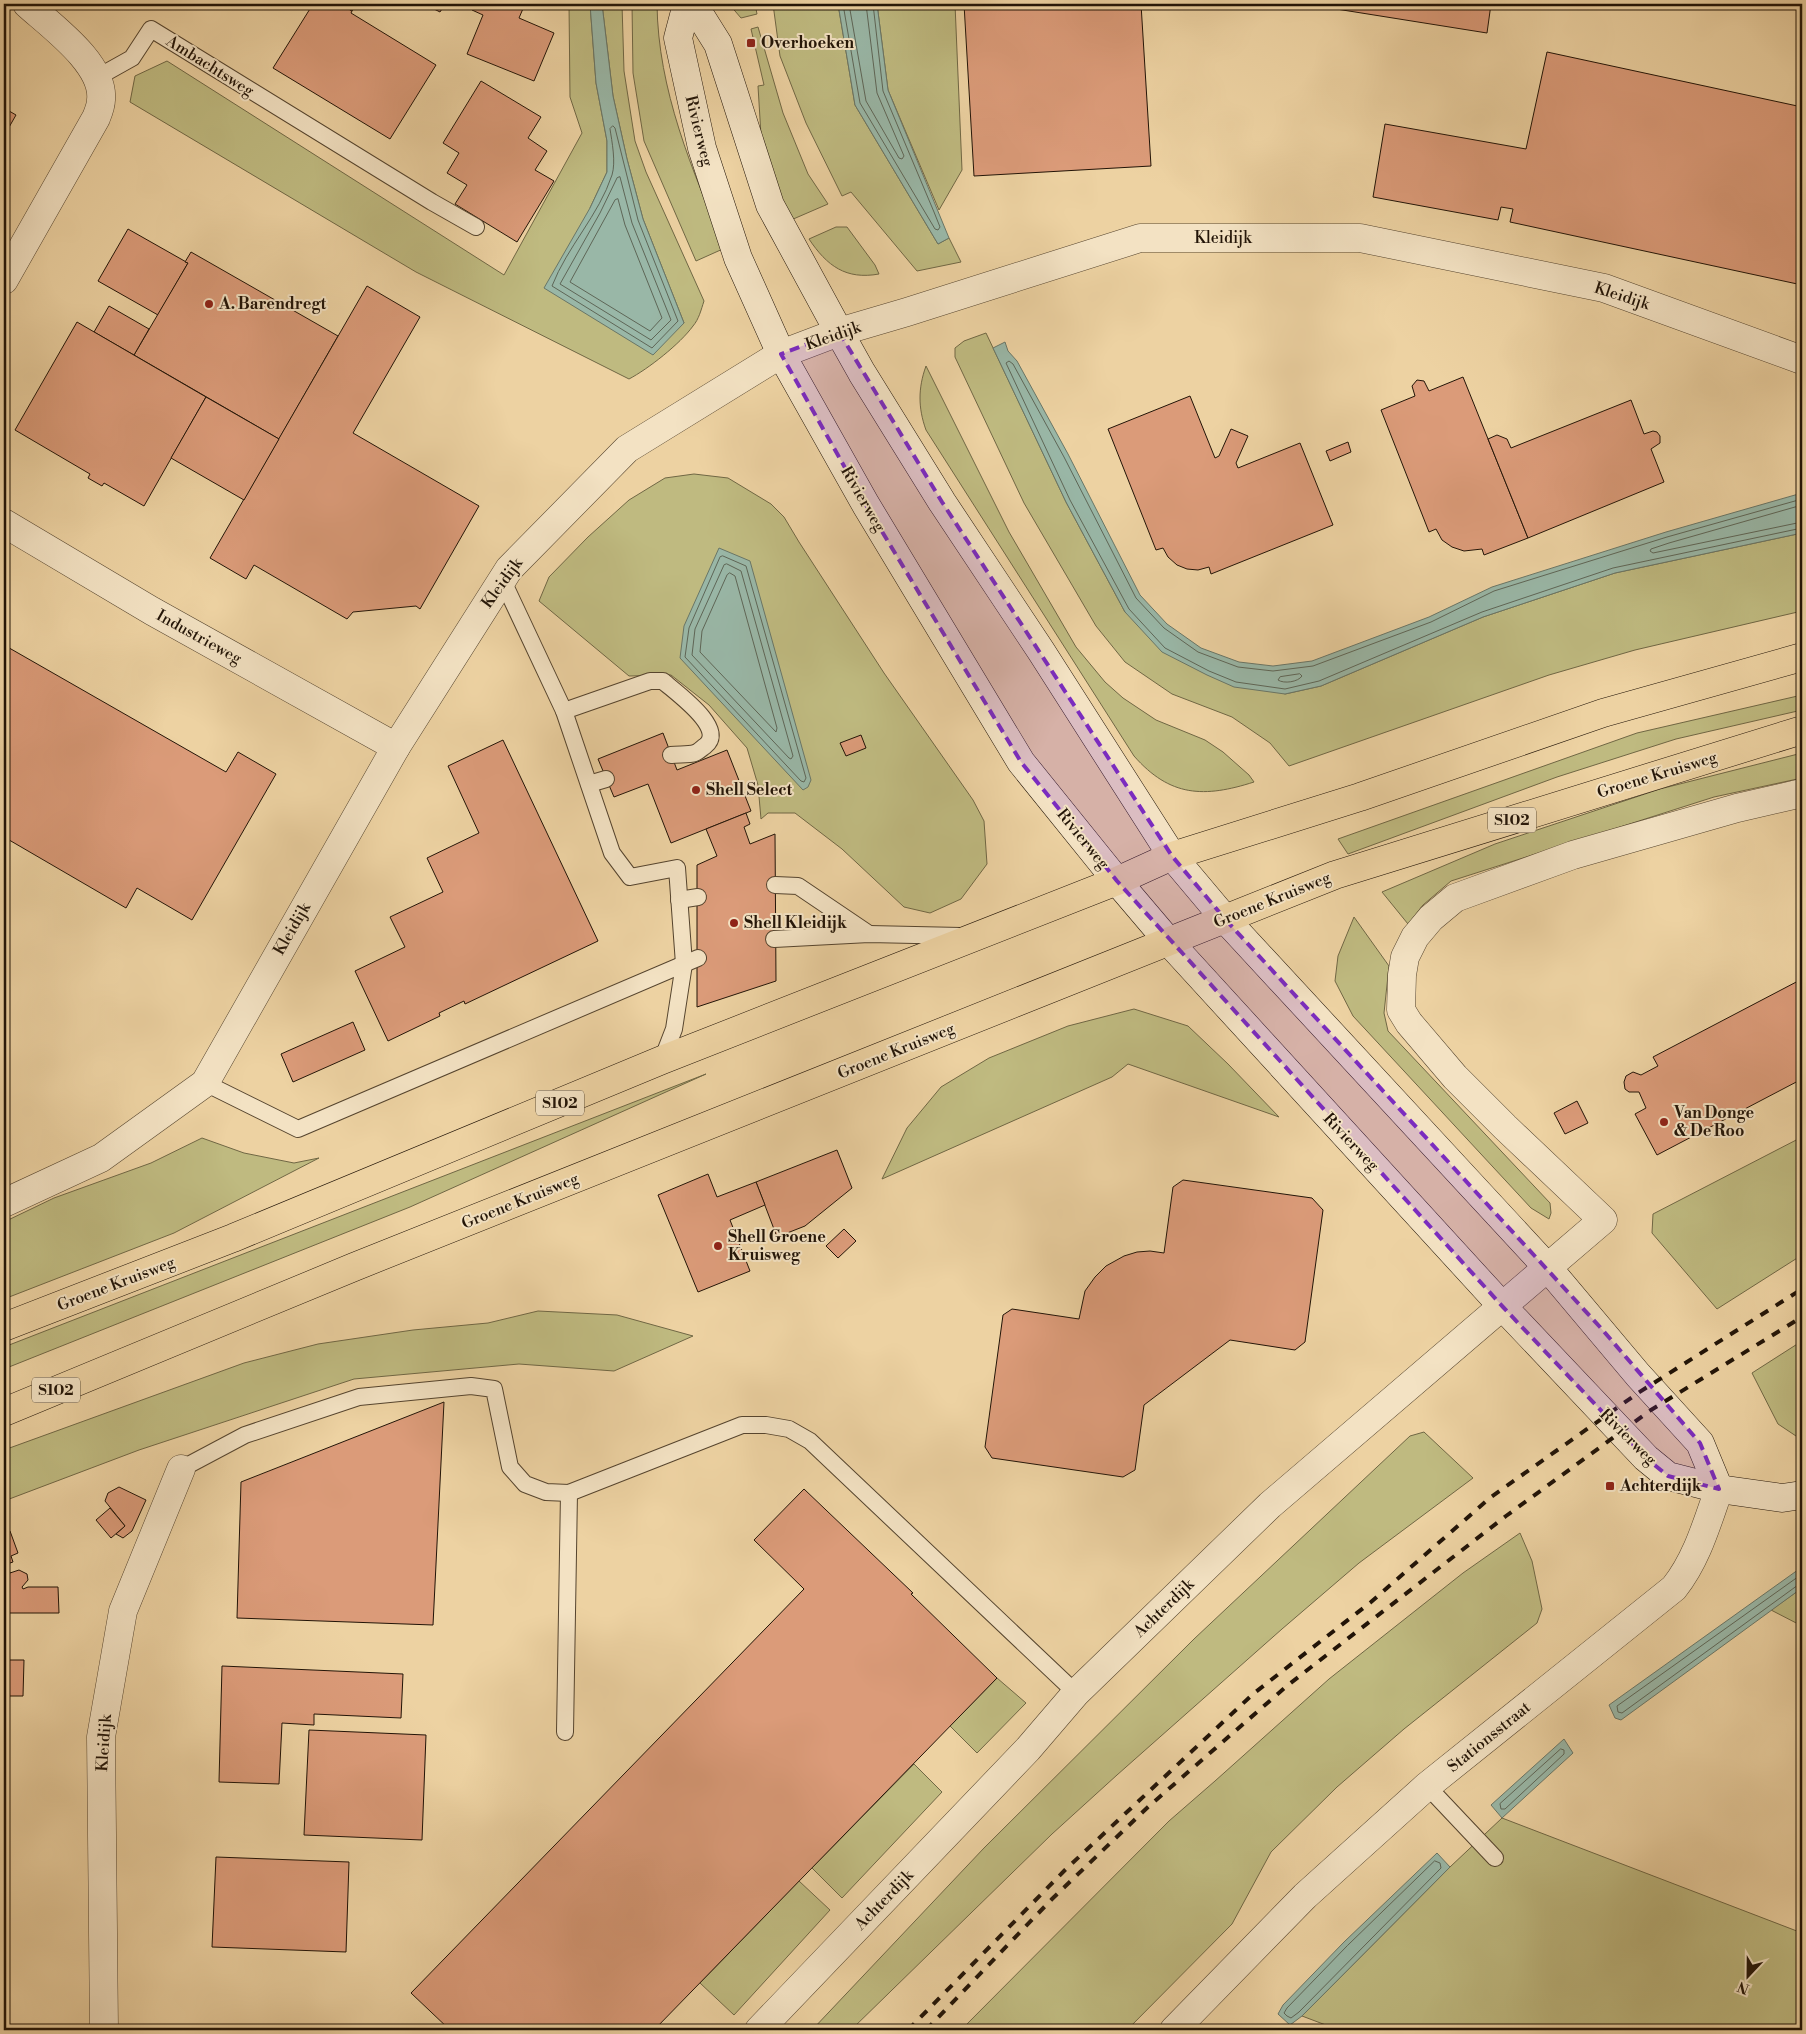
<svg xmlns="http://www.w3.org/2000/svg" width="1806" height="2034" font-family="'Libre Bodoni',serif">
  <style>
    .green { fill: #bfba80; stroke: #706744 }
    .water { fill: #99b7a7; stroke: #697667 }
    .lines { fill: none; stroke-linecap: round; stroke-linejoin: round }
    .shore { stroke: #5e6657; stroke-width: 1 }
    .building { fill: #db9b79; stroke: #221407 }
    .lane-casing { stroke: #55442e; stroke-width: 18 }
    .street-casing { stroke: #55442e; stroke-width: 29 }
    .secondary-casing { stroke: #221407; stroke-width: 29 }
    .primary-casing { stroke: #221407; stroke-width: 29 }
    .lane { stroke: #f3e2c3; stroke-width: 16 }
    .street { stroke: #f3e2c3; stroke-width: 28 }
    .secondary { stroke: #f3e2c3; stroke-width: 28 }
    .primary { stroke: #edd2a2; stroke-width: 28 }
    .rail { stroke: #221407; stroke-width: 4; stroke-dasharray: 9 9; stroke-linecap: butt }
    .marked { fill: #7b2cbf; fill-opacity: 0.2; stroke: #7b2cbf; stroke-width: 4; stroke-dasharray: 10 6; stroke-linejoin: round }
    .poi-dot { fill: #8f2418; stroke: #f3e2c3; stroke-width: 2 }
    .labels { text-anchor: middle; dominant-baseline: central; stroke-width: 4; stroke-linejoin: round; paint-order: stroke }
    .shield { fill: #f3e2c3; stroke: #61523f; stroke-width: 1 }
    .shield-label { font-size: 15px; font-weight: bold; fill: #221407 }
    .poi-label { font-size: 16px; font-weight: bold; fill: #221407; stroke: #f3e2c3; text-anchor: start }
    .street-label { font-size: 16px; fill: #221407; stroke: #f3e2c3 }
  </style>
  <rect width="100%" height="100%" fill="#edd2a2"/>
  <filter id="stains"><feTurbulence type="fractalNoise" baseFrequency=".004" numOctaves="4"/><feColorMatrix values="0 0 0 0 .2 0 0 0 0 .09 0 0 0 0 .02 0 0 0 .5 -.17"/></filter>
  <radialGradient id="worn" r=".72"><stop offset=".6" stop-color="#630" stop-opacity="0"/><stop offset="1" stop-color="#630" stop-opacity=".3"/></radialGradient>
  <!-- green -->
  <g class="green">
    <path d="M569,4H590L596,83L607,141V172L590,208L684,323L643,219L627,159L613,96L602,4H622L624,71L635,141L646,172L704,301C701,310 699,319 693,326C680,344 648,369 629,379L416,272L130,102L135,76L167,61L504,275L582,133L570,97Z"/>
    <path d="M632,4H657C658,90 692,170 725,248L696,261L644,141L633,73Z"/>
    <path d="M729,4H755L757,14L741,18Z"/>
    <path d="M773,4H838L855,105L938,244L949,238L961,262L917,271L851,192L842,196L806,123L780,56Z"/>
    <path d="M877,4H955L962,170L939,210L888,90Z"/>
    <path d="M758,27L783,113L808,174L828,204L791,220L762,152L758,86L764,85L751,29Z"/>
    <path d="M836,227H847L875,265L879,274C846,280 827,266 809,239Z"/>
    <path d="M986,333L1066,502L1125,612L1285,694L1321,686L1483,617L1615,573L1802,533V611L1635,650L1549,675L1289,766L1270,743L1232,717L1172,694L1125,662L1096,626L1024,503L955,357V348L964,341Z"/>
    <path d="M926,366L1009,532L1076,647L1105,682L1123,698L1156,720L1205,740L1223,752L1249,775L1254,782C1204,798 1170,797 1134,756L926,430C918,408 918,388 926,366Z"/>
    <path d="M694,474L728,478L771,504L784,517L799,542L884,673L973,800L984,821L987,864L961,899L930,913L904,907L842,849L795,813H768L761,819L758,785L747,748L709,705L671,675L629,676L539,601L549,577L588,537L629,500L665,478Z"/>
    <path d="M1802,695V710L1676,739L1557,777L1348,854L1338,839L1637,733Z"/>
    <path d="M1802,753V778L1714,797L1451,881L1423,905L1408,924L1382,892L1495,844L1660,789Z"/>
    <path d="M1354,917L1389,966L1384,1013L1388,1031L1550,1203L1551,1213L1549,1219L1531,1208L1353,1016L1335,981L1338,956Z"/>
    <path d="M1134,1009L1188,1026L1228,1064L1279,1117L1128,1064L1112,1077L882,1179L907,1128L941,1087L989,1058L1068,1026Z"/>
    <path d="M706,1074L410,1207L4,1369V1347Z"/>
    <path d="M1802,1137V1255L1717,1309L1652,1233L1653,1214Z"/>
    <path d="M202,1138L244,1153L294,1163L319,1158L174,1233L4,1299V1222L54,1198L151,1163Z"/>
    <path d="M538,1311L617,1315L693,1336L614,1371L519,1364L354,1379L139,1450L4,1501V1450L244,1363L318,1344L413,1330L488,1323Z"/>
    <path d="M1802,1341V1440L1778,1424L1752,1373Z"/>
    <path d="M1424,1432L1473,1478L1359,1563L1282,1629L1117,1775L1052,1834L851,2030H812L984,1848L1194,1639L1410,1436Z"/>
    <path d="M1520,1533L1532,1561L1542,1609L1537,1623L1404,1729L1337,1787L1271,1852L1232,1924L1127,2030H961L1169,1821L1215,1781L1329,1679L1463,1573Z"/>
    <path d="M1802,1588V1626L1771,1610Z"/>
    <path d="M997,1678L1026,1703L977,1753L950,1726Z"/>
    <path d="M914,1764L942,1792L842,1898L812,1868Z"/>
    <path d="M1502,1818L1802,1933V2030H1339L1302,2016L1450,1867Z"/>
    <path d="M799,1881L830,1910L734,2015L700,1983Z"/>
  </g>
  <!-- water -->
  <g class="water">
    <path d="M590,4H602L613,96L627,159L643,219L684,323L653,355L544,288L590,208L607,172V141L596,83Z"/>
    <path d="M838,4H877L888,90L949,238L938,244L855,105Z"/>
    <path d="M1005,342L1008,351L1017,361L1068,454L1140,595L1167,624L1201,648L1239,662L1273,666L1312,661L1429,617L1492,587L1666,532L1802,493V533L1615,573L1483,617L1321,686L1285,694L1234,687L1207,675L1162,652L1125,612L1066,502L993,348Z"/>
    <path d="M719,548L750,561L811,780L808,787L803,790L680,658L684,626Z"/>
    <path d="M1802,1567V1588L1621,1720L1615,1718L1609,1705Z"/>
    <path d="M1564,1739L1573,1753L1502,1818L1491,1805Z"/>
    <path d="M1437,1853L1450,1867L1302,2016L1290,2025L1278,2014L1283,2005L1344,1942Z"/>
  </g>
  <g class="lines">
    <!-- shore -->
    <g class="shore">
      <path d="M843,4L860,103L935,229L938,230L940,227L934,212L883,91L873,4"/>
      <path d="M849,4L866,101L899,158L902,159L904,156L877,93L866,4"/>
      <path d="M613,126L615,128L638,220L678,321L652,348L552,286C567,247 599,215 612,175C616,162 612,142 610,129Z"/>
      <path d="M620,177L632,223L671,320L651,340L560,284L600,213L617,178Z"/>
      <path d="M618,199L625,225L662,318L650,331L570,282L615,200Z"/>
      <path d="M1802,499L1667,537L1494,591L1431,622L1313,666L1273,671L1238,667L1198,652L1164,628L1136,598L1064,457L1013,364L1009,361L1006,363L1070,500L1129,609L1165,648L1209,671L1236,682L1285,689L1319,681L1482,612L1613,568L1802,528"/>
      <path d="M1802,505L1669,543L1651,549L1650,551L1653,553L1802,522"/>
      <path d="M723,556L746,566L806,778L804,782L801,781L685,657L689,628L720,557Z"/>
      <path d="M727,564L741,571L793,756L791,759L789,758L692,655L695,629L724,565Z"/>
      <path d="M730,573L735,576L777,728L776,732L700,652L702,631L727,575Z"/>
      <path d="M1300,674L1302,676C1298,682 1284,684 1278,680L1280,677Z"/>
      <path d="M1802,1574L1617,1706L1618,1712L1622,1713L1798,1585H1802"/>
      <path d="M1561,1749L1564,1750V1754L1505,1809H1501L1500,1804Z"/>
      <path d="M1435,1861L1440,1863L1441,1868L1299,2012L1291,2018L1287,2016L1284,2013L1287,2008L1347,1946Z"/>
    </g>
  </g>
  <!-- building -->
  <g class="building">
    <path d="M313,4H340L352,11L351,13L436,65L390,139L273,68Z"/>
    <path d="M340,4H357L352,11Z"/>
    <path d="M424,4H445L440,12Z"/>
    <path d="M475,4H525L519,18L554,33L534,81L467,54L483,15L472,10Z"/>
    <path d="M964,4H1141L1151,166L974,176Z"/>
    <path d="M1305,4H1491L1487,33Z"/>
    <path d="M1547,52L1802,107V285L1510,222L1513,209L1501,207L1498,220L1373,197L1385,124L1526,149Z"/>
    <path d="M481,81L541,117L528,138L547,151L535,170L554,181L517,242L455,204L467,185L447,173L459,153L443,143Z"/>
    <path d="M4,108L16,115L4,136Z"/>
    <path d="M128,229L188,263L158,315L98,281Z"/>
    <path d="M191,252L338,336L279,439L134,355L188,263L185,262Z"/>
    <path d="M367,286L420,317L353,433L479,506L420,609L416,606L353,612L347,619L254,565L246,579L210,558Z"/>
    <path d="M109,306L149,329L134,355L94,332Z"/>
    <path d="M77,322L206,397L144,506L104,483L102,486L88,478L90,474L15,430Z"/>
    <path d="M1463,377L1528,538L1484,555L1482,549L1464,551L1452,547L1442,540L1436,529L1429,532L1381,410L1415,396L1412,386L1417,380L1424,381L1429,391Z"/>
    <path d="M1190,396L1215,458L1219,456L1231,429L1248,436L1236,463L1238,468L1300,443L1333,525L1211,574L1209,567L1198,570L1187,569L1177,565L1168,557L1163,548L1156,550L1108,429Z"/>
    <path d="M206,397L279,439L244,500L171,458Z"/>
    <path d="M1631,400L1644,434L1653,431L1657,432L1660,436V443L1651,449L1664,482L1528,538L1488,439L1497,435L1507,439L1511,448Z"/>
    <path d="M1348,442L1351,452L1330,461L1326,451Z"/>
    <path d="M4,645L226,772L238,752L276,774L192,920L137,888L126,908L4,837Z"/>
    <path d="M663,733L677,770L727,750L751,811L671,843L648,784L614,797L598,759Z"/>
    <path d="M861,735L866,748L846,756L840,743Z"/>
    <path d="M503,740L598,941L465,1004L464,1001L439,1013L440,1016L388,1041L355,971L405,947L390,917L443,892L427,858L479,833L448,766Z"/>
    <path d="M746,813L750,824L744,827L750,844L775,834L776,981L697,1007V865L717,856L706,829Z"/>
    <path d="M1802,979V1079L1657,1155L1635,1114L1646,1108L1639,1092H1629L1625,1089L1624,1082L1626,1076L1633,1072L1641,1075L1658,1066L1653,1057Z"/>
    <path d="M353,1022L365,1050L293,1082L281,1054Z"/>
    <path d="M1577,1101L1588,1123L1565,1134L1554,1113Z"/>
    <path d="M837,1150L852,1188L805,1226L777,1237L756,1182Z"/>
    <path d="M708,1174L717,1197L756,1182L765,1205L730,1220L750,1271L698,1292L658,1195Z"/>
    <path d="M1183,1180L1312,1198L1323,1210L1305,1342L1295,1350L1230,1340L1144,1405L1135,1470L1123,1477L992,1458L985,1447L1003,1315L1012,1309L1079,1319L1085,1291L1095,1277L1106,1266L1124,1256L1137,1252L1150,1251L1164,1253L1173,1187Z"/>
    <path d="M844,1229L856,1241L838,1258L826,1246Z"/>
    <path d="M444,1402L433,1625L237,1618L241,1482Z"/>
    <path d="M119,1487L146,1500L132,1531L123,1538L116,1534L125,1526L105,1501L108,1493Z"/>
    <path d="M804,1489L913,1593L911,1594L997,1678L654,2030H450L411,1993L804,1589L754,1540Z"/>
    <path d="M110,1508L125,1526L111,1538L96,1520Z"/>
    <path d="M10,1531L18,1553L11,1556L13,1562L7,1564L10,1573L19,1570L27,1574L28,1580L22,1587L23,1589L28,1587H58L59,1613H4V1534Z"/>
    <path d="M4,1660H24L23,1696H4Z"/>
    <path d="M222,1666L403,1674L401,1718L314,1714V1725L282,1723L279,1784L219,1782Z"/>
    <path d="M309,1730L426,1735L422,1840L304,1835Z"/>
    <path d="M216,1857L349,1862L346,1952L212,1947Z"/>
  </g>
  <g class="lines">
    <!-- lane casing -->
    <g class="lane-casing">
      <g id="lane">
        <path d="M98,77L132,58L151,29L432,202L476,227"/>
        <path d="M502,579L564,711L612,853L630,877L677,868L684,964L674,1029L662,1060"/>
        <path d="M564,711L650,681H663C675,692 728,729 705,746C702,748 698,752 695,753C688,755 679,754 671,755"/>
        <path d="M589,784L606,779"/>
        <path d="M775,885L798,886L869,934"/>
        <path d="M679,900L698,897"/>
        <path d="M774,939L869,934L961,936"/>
        <path d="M205,1083L298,1129L698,958"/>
        <path d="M181,1469L245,1435L359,1397L471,1386L494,1389L510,1467L525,1484L546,1492L569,1493L742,1425H766L789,1429L810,1441L1076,1693"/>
        <path d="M565,1732L569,1493"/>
        <path d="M1427,1786L1495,1858"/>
      </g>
    </g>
    <!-- street casing -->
    <g class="street-casing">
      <g id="street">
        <path d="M4,280L96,118C98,113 101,106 101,100C105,64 51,26 27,4"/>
        <path d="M4,523L152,611L396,747"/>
        <path d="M4,1203L101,1158L205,1083L396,747L509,569L627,449L781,354L839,332L907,312L1140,238H1360L1604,288L1802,360"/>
        <path d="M104,2030L101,1737L123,1611L181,1469"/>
        <path d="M759,2030L1028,1749L1076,1693L1270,1505L1603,1220L1505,1127L1455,1077L1409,1023L1401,1010L1402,975L1405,957L1415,937L1431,918L1455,898L1573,855L1737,808L1802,793"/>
        <path d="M1174,2030L1305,1896L1427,1786L1674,1588C1697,1559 1707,1523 1719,1489"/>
      </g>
    </g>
    <!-- secondary casing -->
    <g class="secondary-casing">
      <g id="secondary">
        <path d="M687,4L678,38L702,148L738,258L781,354L866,505L1021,762L1117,881L1168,941L1503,1307L1646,1458L1668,1476L1719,1489L1782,1498L1802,1495"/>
        <path d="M693,4L718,44L770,205L839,332L862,373L942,502L1041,651L1172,856L1225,919L1548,1268L1638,1375L1700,1443L1719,1489"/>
      </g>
    </g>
    <!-- primary casing -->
    <g class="primary-casing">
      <g id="primary">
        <path d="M4,1327L233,1238L662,1060L1117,881L1172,856L1360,797L1603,713L1802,657"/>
        <path d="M4,1412L354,1267L1335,875L1802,730"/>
      </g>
    </g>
    <!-- lane -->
    <use href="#lane" class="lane"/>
    <!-- street -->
    <use href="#street" class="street"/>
    <!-- secondary -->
    <use href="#secondary" class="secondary"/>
    <!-- primary -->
    <use href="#primary" class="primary"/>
    <!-- rail -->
    <g class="rail">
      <path d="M908,2030L1065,1870L1253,1694L1371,1602L1491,1497L1638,1393L1802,1289"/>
      <path d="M926,2030L1052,1899L1148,1807L1288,1685L1506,1516L1651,1410L1802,1317"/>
    </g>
  </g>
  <!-- marked area -->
  <path class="marked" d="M839,332L942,502L1172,856L1225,919L1600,1327L1700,1443L1719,1489L1668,1476L1646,1458L1503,1307L1117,881L1021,762L866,505L781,354Z"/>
  <!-- markers -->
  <g class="poi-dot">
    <rect x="746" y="38" width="10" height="10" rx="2.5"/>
    <circle cx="209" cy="304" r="5"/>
    <circle cx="696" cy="790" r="5"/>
    <circle cx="734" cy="923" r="5"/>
    <circle cx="1664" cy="1122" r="5"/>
    <circle cx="718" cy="1246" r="5"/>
    <rect x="1605" y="1481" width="10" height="10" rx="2.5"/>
  </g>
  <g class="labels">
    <!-- shield labels -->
    <g class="shield">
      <rect x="1488" y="807.5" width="48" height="25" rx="4"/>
      <rect x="536" y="1090.5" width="48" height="25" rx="4"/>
      <rect x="32" y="1377.5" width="48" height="25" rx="4"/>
    </g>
    <g class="shield-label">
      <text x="1512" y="820">S102</text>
      <text x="560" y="1103">S102</text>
      <text x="56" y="1390">S102</text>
    </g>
    <!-- poi labels -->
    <g class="poi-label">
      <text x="761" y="43">Overhoeken</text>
      <text x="219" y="304">A. Barendregt</text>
      <text x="706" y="790">Shell Select</text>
      <text x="744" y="923">Shell Kleidijk</text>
      <text x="1674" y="1113">Van Donge<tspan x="1674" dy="18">&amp; De Roo</tspan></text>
      <text x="728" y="1237">Shell Groene<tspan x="728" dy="18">Kruisweg</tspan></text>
      <text x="1620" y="1486">Achterdijk</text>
    </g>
    <!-- street labels -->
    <g class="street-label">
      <text transform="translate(210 66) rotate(32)">Ambachtsweg</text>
      <text transform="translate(699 131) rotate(76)">Rivierweg</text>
      <text x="1223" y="238">Kleidijk</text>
      <text transform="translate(1622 296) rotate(18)">Kleidijk</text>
      <text transform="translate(833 336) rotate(-19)">Kleidijk</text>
      <text transform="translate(863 499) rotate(60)">Rivierweg</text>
      <text transform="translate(502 583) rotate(-54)">Kleidijk</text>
      <text transform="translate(199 637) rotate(29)">Industrieweg</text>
      <text transform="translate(1657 775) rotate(-17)">Groene Kruisweg</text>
      <text transform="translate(1083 839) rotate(51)">Rivierweg</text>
      <text transform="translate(1272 900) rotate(-22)">Groene Kruisweg</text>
      <text transform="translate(292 929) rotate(-60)">Kleidijk</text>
      <text transform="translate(896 1051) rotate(-22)">Groene Kruisweg</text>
      <text transform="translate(1351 1142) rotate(47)">Rivierweg</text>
      <text transform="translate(520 1201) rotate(-22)">Groene Kruisweg</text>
      <text transform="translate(116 1284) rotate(-21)">Groene Kruisweg</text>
      <text transform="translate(1628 1437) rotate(45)">Rivierweg</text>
      <text transform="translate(1164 1608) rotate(-44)">Achterdijk</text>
      <text transform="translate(1489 1737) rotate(-39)">Stationsstraat</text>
      <text transform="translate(104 1743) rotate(-86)">Kleidijk</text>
      <text transform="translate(884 1900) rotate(-46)">Achterdijk</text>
    </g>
  </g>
  <!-- margin -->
  <rect width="1806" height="2034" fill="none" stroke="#edd2a2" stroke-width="20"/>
  <rect x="5" y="5" width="1796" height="2024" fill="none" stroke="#221407" stroke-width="2.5"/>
  <rect x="10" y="10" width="1786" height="2014" fill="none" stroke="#221407"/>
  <!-- north arrow -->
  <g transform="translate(1748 1976) rotate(202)" stroke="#f3e2c3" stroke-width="4" paint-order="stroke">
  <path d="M0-4L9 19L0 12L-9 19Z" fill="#221407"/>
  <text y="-8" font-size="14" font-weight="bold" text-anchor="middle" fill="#221407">N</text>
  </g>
  <rect width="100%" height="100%" filter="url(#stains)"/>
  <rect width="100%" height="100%" fill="url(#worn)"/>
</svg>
